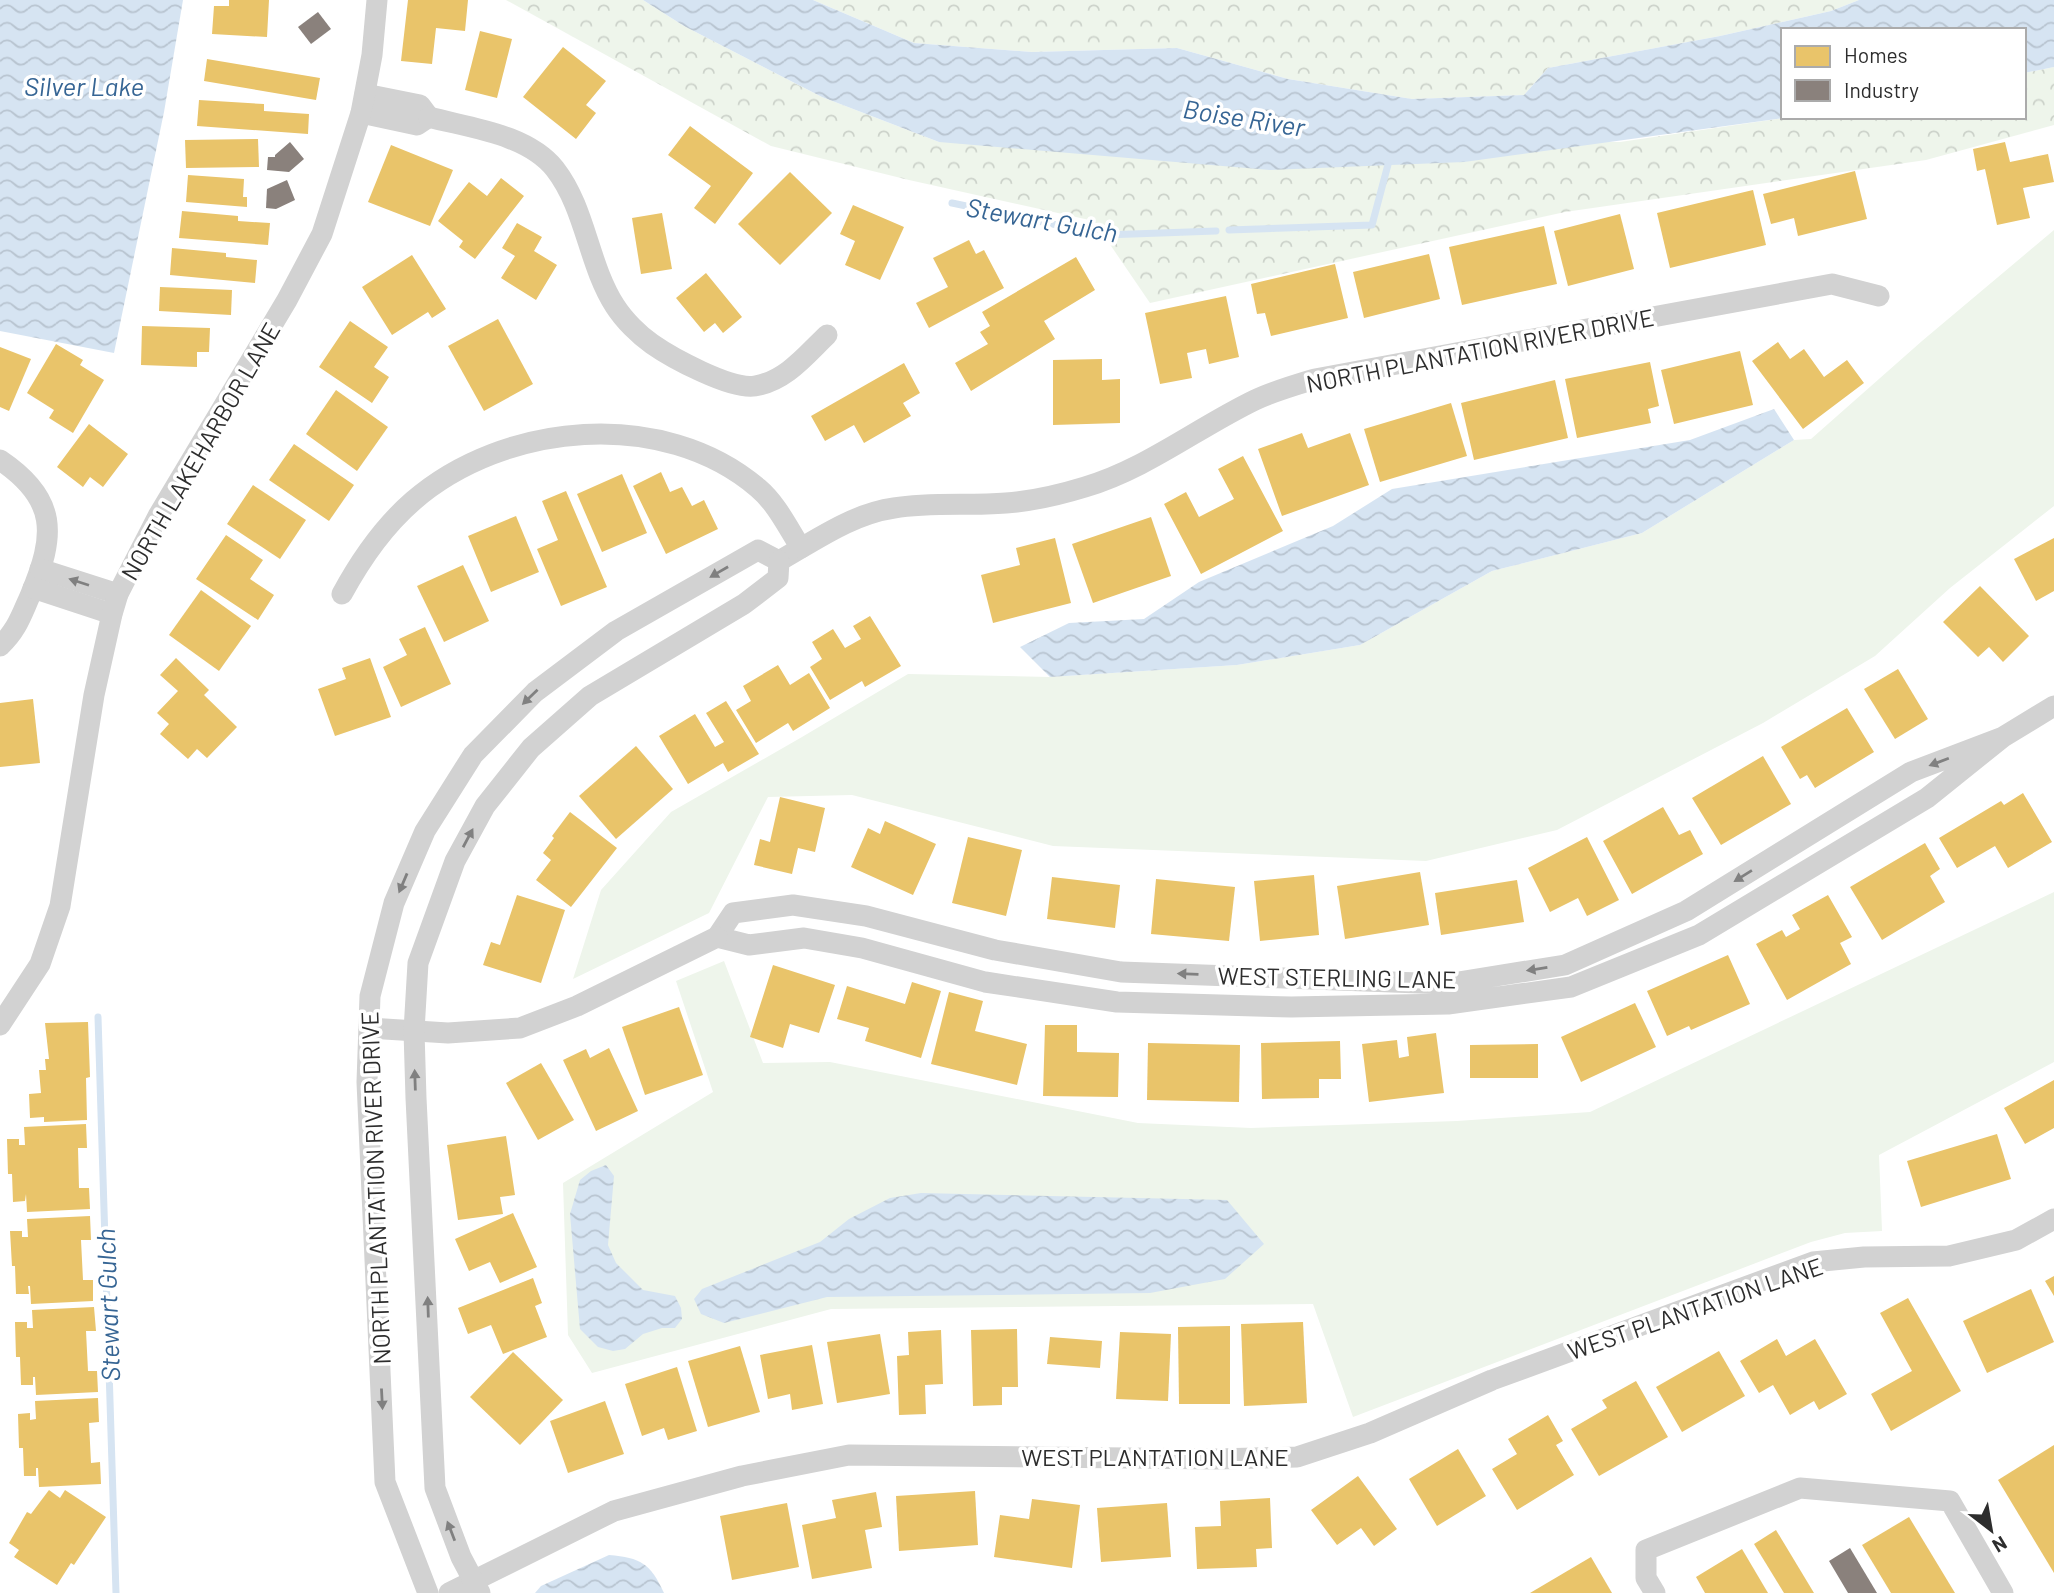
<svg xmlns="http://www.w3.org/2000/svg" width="2054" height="1593" font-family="Barlow,sans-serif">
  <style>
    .grass { fill: #eef5eb }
    .forest { fill: url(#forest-crowns) }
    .water { fill: url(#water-waves) }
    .homes { fill: #e9c46a }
    .industry { fill: #8a817c }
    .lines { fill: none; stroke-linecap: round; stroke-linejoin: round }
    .stream { stroke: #d6e4f2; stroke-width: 7 }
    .minor { stroke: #d2d2d2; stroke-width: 21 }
    .oneway { fill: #808080 }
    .labels { text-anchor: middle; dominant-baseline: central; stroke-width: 7; stroke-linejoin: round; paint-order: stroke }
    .street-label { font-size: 24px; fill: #2d2d2d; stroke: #fff }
    .water-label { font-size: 26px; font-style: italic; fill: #366594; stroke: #fff }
  </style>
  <defs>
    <pattern id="forest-crowns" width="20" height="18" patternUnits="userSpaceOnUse" patternTransform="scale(1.75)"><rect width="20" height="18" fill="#eef5eb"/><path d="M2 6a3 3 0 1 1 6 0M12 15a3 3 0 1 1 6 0" fill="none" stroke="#ccd2ca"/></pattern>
    <pattern id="water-waves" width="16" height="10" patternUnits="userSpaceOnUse" patternTransform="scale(1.75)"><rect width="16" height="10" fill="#d6e4f2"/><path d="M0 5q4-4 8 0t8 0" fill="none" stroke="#b8c4d0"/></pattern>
  </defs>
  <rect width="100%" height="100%" fill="#fff"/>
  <!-- grass -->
  <g class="grass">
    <path d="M2054,230V506L1950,588L1875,656L1763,723L1557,830L1426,861L1053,846L852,795L768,797L709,913L573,979L601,890L671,812L802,737L908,674L1050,677L1237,665L1360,645L1492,571L1642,533L1794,440L1811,439L1922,341Z"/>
    <path d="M2054,892V1062L1879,1155L1882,1231L1845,1233L1811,1242L1353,1417L1313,1304L831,1309L592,1373L568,1335L563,1183L713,1092L676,981L724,961L763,1063L830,1062L1138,1123L1251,1128L1457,1121L1590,1112Z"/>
  </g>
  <!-- forest -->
  <g class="forest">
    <path d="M506,0H643L684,26L822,97L939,142H1620L1790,117H2024V73L2054,67V125L1926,160L1565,212L1150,303L1094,221L909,180L771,146Z"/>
    <path d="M813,0H1859L1831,11L1720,36L1548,68L1524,95L1412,99L1288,79L1177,48L1032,52L914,43Z"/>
  </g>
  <!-- water -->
  <g class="water">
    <path d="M0,0H183L164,112L114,353L0,331Z"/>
    <path d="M643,0H813L914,43L1032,52L1177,48L1288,79L1412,99L1524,95L1548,68L1720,36L1831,11L1859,0H2054V67L2024,73V30H1783V117H1790L1464,162L1270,170L939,142L822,97L684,26Z"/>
    <path d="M1774,409L1794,440L1642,533L1492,571L1360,645L1237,665L1050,677L1020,647L1069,623L1144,619L1199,582L1333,526L1392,489L1690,440Z"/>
    <path d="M606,1165L614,1176L608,1245L616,1263L643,1290L675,1296L681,1308L682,1319L675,1328H662L643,1334L625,1349L613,1351L598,1347L580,1329L570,1214L580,1180L591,1171Z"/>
    <path d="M921,1193L1227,1200L1264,1244L1225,1279L1150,1293L827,1297L724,1323L701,1314L694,1299L702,1289L820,1242L849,1219L890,1198Z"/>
    <path d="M609,1555C641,1558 650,1563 664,1593H535L541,1586Z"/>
  </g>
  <!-- homes -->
  <g class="homes">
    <path d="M229,0H269L267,37L212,34L214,6H229Z"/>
    <path d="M408,0H468L465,31L436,28L432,64L401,61Z"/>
    <path d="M480,31L512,39L497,98L465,90Z"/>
    <path d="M563,47L606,81L586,105L596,113L576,139L523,97Z"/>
    <path d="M207,59L320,78L316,100L204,81Z"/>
    <path d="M199,100L264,104V111L309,114L308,134L197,126Z"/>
    <path d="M690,126L753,173L715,224L694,208L711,186L668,155Z"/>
    <path d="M258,139L259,167L186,168L185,140Z"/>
    <path d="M2005,142L2010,162L2048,154L2054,182L2023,188L2030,218L1997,225L1985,169L1977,171L1973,149Z"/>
    <path d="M391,145L453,170L430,226L368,202Z"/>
    <path d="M1855,171L1867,219L1798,236L1794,218L1771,224L1763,194Z"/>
    <path d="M790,172L832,213L780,265L738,224Z"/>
    <path d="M188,175L244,179L243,197H247V207L186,202Z"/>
    <path d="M501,178L524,196L475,259L459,247L463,241L438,221L469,182L487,196Z"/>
    <path d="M1753,190L1766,245L1670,268L1657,213Z"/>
    <path d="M853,205L904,227L880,280L845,265L855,241L840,234Z"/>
    <path d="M182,211L238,216V221L270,223L268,245L179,238Z"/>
    <path d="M662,213L672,269L641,274L632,218Z"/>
    <path d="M1620,214L1634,269L1568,286L1554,231Z"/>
    <path d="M517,223L542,237L534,251L557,265L536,300L501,278L515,256L502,248Z"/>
    <path d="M1544,226L1557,284L1462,305L1449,247Z"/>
    <path d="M969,240L976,254L984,250L1004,288L929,328L916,303L948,287L933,258Z"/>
    <path d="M172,248L226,253V257L257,260L255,283L170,275Z"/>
    <path d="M1429,254L1440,299L1364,318L1353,272Z"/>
    <path d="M412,255L446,309L432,318L428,312L392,335L362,287Z"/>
    <path d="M1076,257L1095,290L1044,321L1055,339L971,391L955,363L988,344L980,332L990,326L982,312Z"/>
    <path d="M1335,264L1348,318L1271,336L1265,313L1257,314L1251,284Z"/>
    <path d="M706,273L742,317L723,333L715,323L704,332L676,298Z"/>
    <path d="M160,287L232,290L231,315L159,311Z"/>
    <path d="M1226,296L1239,357L1209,364L1206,349L1187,353L1192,378L1160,384L1145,313Z"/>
    <path d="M498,319L533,384L484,411L448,346Z"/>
    <path d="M350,321L388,347L374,367L389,377L372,403L319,367Z"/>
    <path d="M142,326L210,328L209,352H197V367L141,365Z"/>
    <path d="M1778,342L1790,359L1804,349L1824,377L1847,360L1864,383L1803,429L1752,361Z"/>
    <path d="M56,344L83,360L80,365L104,380L73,433L49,418L54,410L27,393Z"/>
    <path d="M0,347L31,359L9,411L0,407Z"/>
    <path d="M1740,351L1753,405L1674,424L1661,370Z"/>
    <path d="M1102,359V380L1120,379V423L1053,425V360Z"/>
    <path d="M1650,362L1659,406L1648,409L1651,423L1577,438L1565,379Z"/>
    <path d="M904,363L920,393L903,403L911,416L864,443L854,425L825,441L811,416Z"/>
    <path d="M1555,380L1568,438L1474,460L1461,403Z"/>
    <path d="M336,390L388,427L357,471L306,434Z"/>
    <path d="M1451,403L1467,456L1380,482L1364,429Z"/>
    <path d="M89,424L128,454L103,487L90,477L83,487L57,467Z"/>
    <path d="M1302,433L1308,448L1350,433L1369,485L1282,516L1258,449Z"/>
    <path d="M294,444L354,485L329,521L269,480Z"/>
    <path d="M1243,456L1283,531L1201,574L1164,504L1186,492L1199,517L1234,499L1218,469Z"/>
    <path d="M661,472L670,492L682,487L692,506L704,500L718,529L666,554L633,486Z"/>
    <path d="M622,474L647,533L602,552L577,494Z"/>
    <path d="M253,485L306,520L280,559L227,524Z"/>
    <path d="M566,491L607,587L561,606L537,549L558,540L542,501Z"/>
    <path d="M516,516L539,572L491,592L468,536Z"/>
    <path d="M1151,517L1171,576L1093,603L1072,544Z"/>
    <path d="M226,535L263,560L250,579L274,595L258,620L196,579Z"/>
    <path d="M1055,538L1071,603L993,623L981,575L1020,565L1016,548Z"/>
    <path d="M2054,538V591L2036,601L2014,559Z"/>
    <path d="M463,565L489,621L444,642L417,586Z"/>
    <path d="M1980,586L2029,636L2003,662L1989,647L1978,657L1943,622Z"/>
    <path d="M201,590L251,626L219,671L169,635Z"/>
    <path d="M870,616L901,666L865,687L862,681L830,700L810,667L822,659L812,642L833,629L845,648L861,639L853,626Z"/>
    <path d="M425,627L451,684L401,707L383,667L407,655L399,639Z"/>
    <path d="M176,658L209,690L204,695L237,727L207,758L197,749L188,759L160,734L169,724L157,713L178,691L160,675Z"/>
    <path d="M370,658L391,717L335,736L318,689L346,679L342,668Z"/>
    <path d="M778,665L790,685L809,673L830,708L793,731L788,723L756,743L736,710L751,701L743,686Z"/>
    <path d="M1898,669L1928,719L1895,739L1864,689Z"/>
    <path d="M33,699L40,763L0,767V703Z"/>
    <path d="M726,701L759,754L728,772L723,763L688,784L659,736L695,714L715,747L724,742L706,713Z"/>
    <path d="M1847,708L1874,752L1815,788L1807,775L1800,779L1781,747Z"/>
    <path d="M636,746L673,789L616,839L579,796Z"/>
    <path d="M1763,756L1791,804L1721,845L1692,798Z"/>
    <path d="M2023,793L2052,842L2008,868L1995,846L1957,868L1939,838L2001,801L2004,805Z"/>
    <path d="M780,797L825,808L815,852L798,848L792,874L754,865L760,839L770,842Z"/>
    <path d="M1663,807L1679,835L1690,830L1703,854L1632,894L1603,841Z"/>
    <path d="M570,812L617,848L571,907L536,880L551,860L543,853L554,838L552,836Z"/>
    <path d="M885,821L936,844L913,895L851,867L868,828L880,834Z"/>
    <path d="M968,837L1022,850L1006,916L952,903Z"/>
    <path d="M1587,837L1619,900L1587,916L1578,898L1550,912L1528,868Z"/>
    <path d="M1925,843L1940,869L1930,876L1945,902L1882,940L1850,887Z"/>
    <path d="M1420,872L1429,925L1345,939L1337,886Z"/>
    <path d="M1314,875L1319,935L1260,941L1254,881Z"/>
    <path d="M1052,877L1120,885L1115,928L1047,919Z"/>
    <path d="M1156,879L1235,887L1229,941L1151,934Z"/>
    <path d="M1517,880L1524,922L1441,935L1435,893Z"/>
    <path d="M517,895L565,910L541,983L483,965L491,942L500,945Z"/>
    <path d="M1828,895L1852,937L1840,943L1851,964L1787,1000L1756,944L1782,930L1786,937L1800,929L1792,915Z"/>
    <path d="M1728,955L1750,1004L1691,1030L1689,1026L1667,1036L1647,991Z"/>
    <path d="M773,965L835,985L819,1033L790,1024L783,1048L750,1037Z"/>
    <path d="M912,982L941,991L921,1058L865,1041L869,1028L837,1019L847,986L905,1004Z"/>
    <path d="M949,992L983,1001L975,1031L1027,1044L1017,1085L931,1064Z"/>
    <path d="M1635,1003L1656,1047L1581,1082L1561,1037Z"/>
    <path d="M679,1007L703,1075L645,1095L622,1027Z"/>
    <path d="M88,1022L90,1077L86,1078L87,1120L44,1122V1117L30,1118L29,1094L41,1093L39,1070H46L45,1059H49L45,1023Z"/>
    <path d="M1045,1025H1077V1052L1119,1053L1118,1097L1043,1096Z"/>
    <path d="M1436,1033L1444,1093L1369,1102L1362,1044L1397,1040L1399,1058L1409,1056L1407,1037Z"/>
    <path d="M1340,1041L1341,1079H1319V1098L1262,1099L1261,1043Z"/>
    <path d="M1148,1043L1240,1045L1239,1102L1147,1100Z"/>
    <path d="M1538,1044V1078H1470V1045Z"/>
    <path d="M609,1048L638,1111L596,1131L563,1060L586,1049L590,1058Z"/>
    <path d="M541,1063L574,1120L538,1140L506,1083Z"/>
    <path d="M2054,1080V1128L2025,1144L2004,1108Z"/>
    <path d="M86,1124L87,1148H78L79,1188H89L90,1209L27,1212L26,1194L25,1201L13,1202L12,1174H8L7,1139H19V1145H25L24,1127Z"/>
    <path d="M1997,1134L2011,1179L1921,1207L1907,1161Z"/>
    <path d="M506,1136L515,1195L500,1197L503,1214L458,1220L447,1145Z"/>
    <path d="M513,1213L537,1267L500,1283L490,1262L469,1271L455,1239Z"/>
    <path d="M90,1216L91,1240H81L83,1280H93V1301L31,1304L30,1286H28L29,1294H16L15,1266H12L10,1231H22V1237H28L27,1219Z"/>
    <path d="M2054,1276V1296L2045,1281Z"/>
    <path d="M533,1278L542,1303L535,1306L547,1337L503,1354L491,1325L468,1334L458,1308Z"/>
    <path d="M2031,1289L2054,1342L1987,1373L1963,1321Z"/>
    <path d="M1908,1298L1961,1391L1891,1431L1871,1394L1912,1371L1880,1313Z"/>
    <path d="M94,1307L96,1331H86L88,1371H97L98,1392L36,1395L35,1377H33V1385H21L20,1357H16L15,1322H27V1328H33L32,1310Z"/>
    <path d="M1303,1322L1307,1403L1244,1406L1241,1324Z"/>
    <path d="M1230,1326V1404H1179L1178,1327Z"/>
    <path d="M1017,1329L1018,1387H1002V1405L973,1406L971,1330Z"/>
    <path d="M941,1330L943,1384L925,1385L926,1414L899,1415L897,1356L909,1355L908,1332Z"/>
    <path d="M1120,1332L1171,1334L1168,1401L1116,1399Z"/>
    <path d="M880,1334L890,1394L837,1403L827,1342Z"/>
    <path d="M1050,1337L1102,1341L1100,1368L1047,1364Z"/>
    <path d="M1777,1339L1786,1356L1815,1339L1847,1394L1819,1410L1814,1401L1790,1415L1773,1385L1759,1393L1740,1361Z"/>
    <path d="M812,1345L823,1404L792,1410L790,1394L768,1399L760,1355Z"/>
    <path d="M740,1346L760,1412L708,1427L688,1361Z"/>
    <path d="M1719,1351L1745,1396L1682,1432L1656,1387Z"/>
    <path d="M513,1352L563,1400L520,1445L470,1397Z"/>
    <path d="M677,1367L697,1431L668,1440L664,1428L642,1436L625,1384Z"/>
    <path d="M1636,1381L1668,1437L1599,1476L1571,1429L1607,1408L1602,1400Z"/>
    <path d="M98,1398L99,1422L89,1423L91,1463L100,1462L101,1484L39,1487L38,1468H36V1476H24L23,1448H19L18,1414L30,1413V1420L36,1419L35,1401Z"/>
    <path d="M605,1401L624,1454L568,1473L550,1421Z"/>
    <path d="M1548,1415L1563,1441L1556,1445L1574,1475L1517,1510L1492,1469L1517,1454L1508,1439Z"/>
    <path d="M2054,1445V1573L1998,1480Z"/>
    <path d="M1458,1449L1486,1496L1437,1526L1409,1479Z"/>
    <path d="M1358,1476L1397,1529L1374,1546L1361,1528L1337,1545L1311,1510Z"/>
    <path d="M49,1490L60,1498L65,1490L106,1517L74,1565L71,1563L57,1585L14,1557L19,1550L9,1543L27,1512L31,1514Z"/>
    <path d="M975,1491L978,1545L899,1551L896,1496Z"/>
    <path d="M876,1492L882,1527L865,1530L872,1568L812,1579L802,1525L836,1518L832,1500Z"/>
    <path d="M1270,1498L1272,1548L1256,1549L1257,1567L1197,1569L1195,1527L1221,1526L1220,1501Z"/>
    <path d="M1032,1499L1080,1505L1072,1568L994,1557L1000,1515L1029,1519Z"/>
    <path d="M787,1503L799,1567L732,1580L720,1516Z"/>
    <path d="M1167,1503L1171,1557L1101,1562L1097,1508Z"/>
    <path d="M1909,1517L1955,1593H1891L1862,1545Z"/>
    <path d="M1776,1530L1814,1593H1784L1754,1544Z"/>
    <path d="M1742,1549L1768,1593H1705L1696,1577Z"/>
    <path d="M1591,1557L1612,1593H1530Z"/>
  </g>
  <!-- industry -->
  <g class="industry">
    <path d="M318,12L331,29L311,44L298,27Z"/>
    <path d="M290,142L304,159L289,172L267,170L268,157H275V155Z"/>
    <path d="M287,180L295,200L276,209L266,208L267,189Z"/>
    <path d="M1850,1548L1877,1593H1848L1829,1561Z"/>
  </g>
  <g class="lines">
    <!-- stream -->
    <g class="stream">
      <path d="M952,203L1105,235L1216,231"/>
      <path d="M1229,230L1372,225L1390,157"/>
      <path d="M98,1017L116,1593"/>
    </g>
    <!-- minor -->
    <g class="minor">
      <path d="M361,113L417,125L429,117L420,105L365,94"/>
      <path d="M429,117C470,128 527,134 555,169C586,209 588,264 615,306C624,320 639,335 652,344C672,358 731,390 755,386C786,381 806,355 827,335"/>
      <path d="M0,460C58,499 56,535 30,596C21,616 17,630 0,646"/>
      <path d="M779,561C816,540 852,514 894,508C931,502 969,506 1006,503C1033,501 1059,495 1085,487C1146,469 1197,428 1255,400C1274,391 1295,385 1315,379L1832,284L1879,296"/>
      <path d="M40,569L118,594"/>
      <path d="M33,588L112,614"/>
      <path d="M342,594C361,559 383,527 413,501C504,422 663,407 758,488C777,504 788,528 801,548"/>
      <path d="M2003,737L1911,772L1686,911L1565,965L1446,984L1121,972L995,950L866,916L793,905L733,913L717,937L749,945L804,938L862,948L985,982L1117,1002L1291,1007L1448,1004L1571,987L1699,935L1927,798L2003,737L2054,706"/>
      <path d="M0,1025L40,964L60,906L94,695L112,614L118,594L158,516L287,300L322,234L361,113L372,55L377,0"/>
      <path d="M369,1028L448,1033L520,1028L577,1006L717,937"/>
      <path d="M428,1593L385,1482L367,1082L370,996L394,903L425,831L473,755L535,692L616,631L758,550L779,561"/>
      <path d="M449,1593L614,1511L742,1476L849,1455L1217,1459L1297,1457L1370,1433L1492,1380L1813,1262L1864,1257L1949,1256L2016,1240L2054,1219"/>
      <path d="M480,1593L461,1557L435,1488L416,1098L414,1031L418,963L455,861L485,806L531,748L590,696L744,604L778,578L779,561"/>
      <path d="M1655,1593L1646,1578V1550L1800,1488L1950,1501L2003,1593"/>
    </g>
  </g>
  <!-- one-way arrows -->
  <defs><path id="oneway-solid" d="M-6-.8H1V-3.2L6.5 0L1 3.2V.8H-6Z" transform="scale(1.75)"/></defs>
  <g class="oneway">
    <use href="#oneway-solid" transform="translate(719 572) rotate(150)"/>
    <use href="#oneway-solid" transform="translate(79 582) rotate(-162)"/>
    <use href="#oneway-solid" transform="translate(530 697) rotate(136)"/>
    <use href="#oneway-solid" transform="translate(1939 762) rotate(159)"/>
    <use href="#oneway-solid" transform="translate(468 838) rotate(-62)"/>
    <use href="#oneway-solid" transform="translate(1743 876) rotate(148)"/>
    <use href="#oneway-solid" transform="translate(403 883) rotate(113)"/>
    <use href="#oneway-solid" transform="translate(1537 969) rotate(171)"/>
    <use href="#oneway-solid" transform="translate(1188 974) rotate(-178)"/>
    <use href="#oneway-solid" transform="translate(415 1080) rotate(-92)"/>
    <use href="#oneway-solid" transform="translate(428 1307) rotate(-92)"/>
    <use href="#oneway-solid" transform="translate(382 1399) rotate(87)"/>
    <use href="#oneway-solid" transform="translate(451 1531) rotate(-111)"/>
  </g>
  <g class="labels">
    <!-- street labels -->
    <g class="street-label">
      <text transform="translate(1480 350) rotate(-11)">NORTH PLANTATION RIVER DRIVE</text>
      <text transform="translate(200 451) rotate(-60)">NORTH LAKEHARBOR LANE</text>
      <text transform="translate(1337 977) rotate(1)">WEST STERLING LANE</text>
      <text transform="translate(375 1188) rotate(-92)">NORTH PLANTATION RIVER DRIVE</text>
      <text transform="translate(1695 1308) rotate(-19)">WEST PLANTATION LANE</text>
      <text x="1155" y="1456">WEST PLANTATION LANE</text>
    </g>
    <!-- water labels -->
    <g class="water-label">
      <text x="84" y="85">Silver Lake</text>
      <text transform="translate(1244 117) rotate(9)">Boise River</text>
      <text transform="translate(1042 219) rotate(10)">Stewart Gulch</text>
      <text transform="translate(107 1305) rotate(-92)">Stewart Gulch</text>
    </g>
  </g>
  <!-- legend -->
  <rect x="1781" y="28" width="245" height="91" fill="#ffffff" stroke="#ababab" stroke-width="2"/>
  <rect x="1795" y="46" width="35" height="21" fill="#e9c46a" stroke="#ababab" stroke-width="2"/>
  <text x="1844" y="63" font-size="21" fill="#2d2d2d">Homes</text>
  <rect x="1795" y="80" width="35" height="21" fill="#8a817c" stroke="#ababab" stroke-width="2"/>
  <text x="1844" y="98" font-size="21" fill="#2d2d2d">Industry</text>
  <!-- north arrow -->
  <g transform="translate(1991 1530) rotate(149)" stroke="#ffffff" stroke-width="5" paint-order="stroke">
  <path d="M0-5L12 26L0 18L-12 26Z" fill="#2d2d2d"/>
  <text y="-10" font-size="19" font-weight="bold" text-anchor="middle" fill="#2d2d2d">N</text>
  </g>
</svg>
